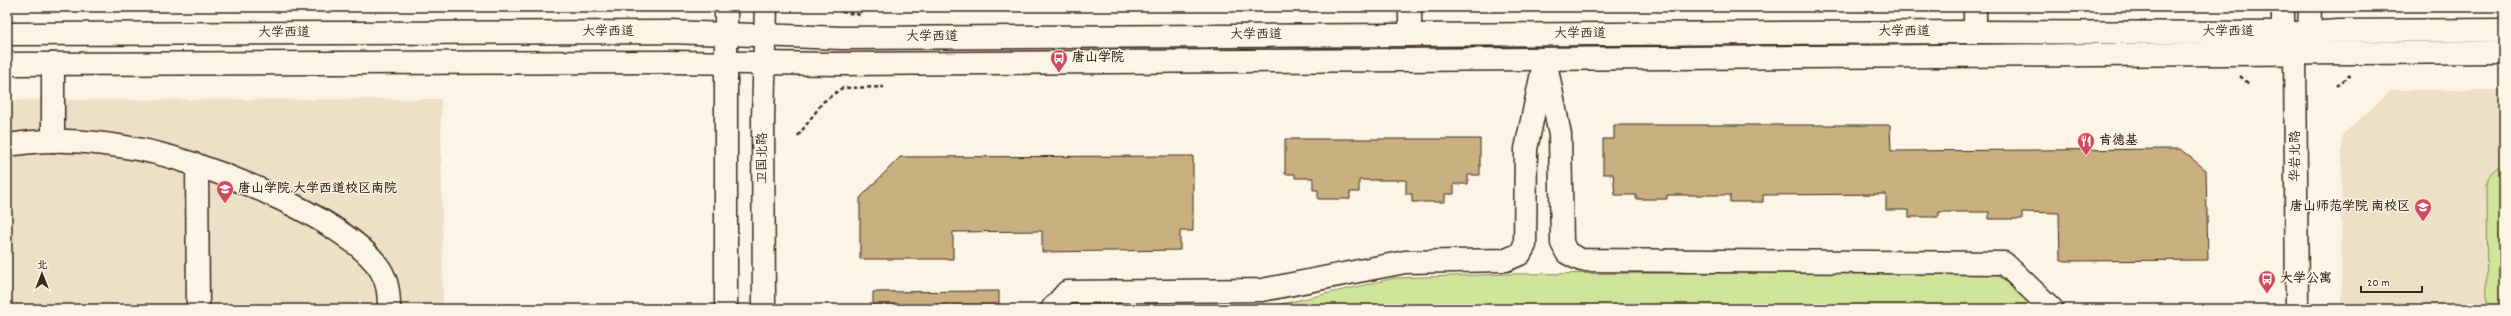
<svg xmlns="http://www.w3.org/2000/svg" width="2511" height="316" font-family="Dekko,'LXGW WenKai TC',sans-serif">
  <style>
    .built { fill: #ede0c7 }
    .green { fill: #d0e599; stroke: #86885c }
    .building { fill: #caaf80; stroke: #3b2a1e }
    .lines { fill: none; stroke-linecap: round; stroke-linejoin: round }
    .minor-casing { stroke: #3b2a1e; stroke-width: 25 }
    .major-casing { stroke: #3b2a1e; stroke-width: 25 }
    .path { stroke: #3b2a1e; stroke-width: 2.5; stroke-dasharray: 4 3; stroke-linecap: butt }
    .minor { stroke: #fcf5e5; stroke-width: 22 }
    .major { stroke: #fcf5e5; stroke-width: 22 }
    .labels { text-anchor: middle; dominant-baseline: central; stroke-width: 3; stroke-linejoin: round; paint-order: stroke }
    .street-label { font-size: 13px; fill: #3b2a1e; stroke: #fcf5e5 }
    .poi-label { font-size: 13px; font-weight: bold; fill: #3b2a1e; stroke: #fcf5e5; text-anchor: start }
  </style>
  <rect width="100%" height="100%" fill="#fcf5e5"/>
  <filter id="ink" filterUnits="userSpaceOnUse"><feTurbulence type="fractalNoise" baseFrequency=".025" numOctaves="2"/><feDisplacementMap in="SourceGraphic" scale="8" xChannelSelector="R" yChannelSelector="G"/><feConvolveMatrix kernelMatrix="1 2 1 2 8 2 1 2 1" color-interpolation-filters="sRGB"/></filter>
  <g filter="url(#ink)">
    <!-- built -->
    <g class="built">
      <path d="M2392,90H2504V309H2341L2342,135Z"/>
      <path d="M441,99L443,309H7V100Z"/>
    </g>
    <!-- green -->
    <g class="green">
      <path d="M2500,165H2504V309H2487L2486,184L2491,173Z"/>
      <path d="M1993,271L2037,309H1067L1072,303L1264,308L1395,278L1509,274Z"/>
    </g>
    <!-- building -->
    <g class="building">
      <path d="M1614,125H1890L1891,151L2180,149L2206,170L2208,260L2060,261L2059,213L2022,212V219H1989V212H1939V217H1909V210H1886V194L1763,195V202H1730V195H1667V199H1636V195H1615L1613,174H1603V139H1614Z"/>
      <path d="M1285,139H1480V175H1468V184H1454V194H1445V202H1412V194H1406V180H1359V192H1350V199H1318V190H1313V178H1295V174H1285Z"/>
      <path d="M1193,156V231H1180V250L1042,252V231L953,232V259H860V198L900,157Z"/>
      <path d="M999,291V309H873V292Z"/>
    </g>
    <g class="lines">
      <!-- minor casing -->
      <g class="minor-casing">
        <g id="minor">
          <path d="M1410,7V35"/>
          <path d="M1975,7V32"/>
          <path d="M2283,7V32L2295,52L2297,309"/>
          <path d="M2298,48L2309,33L2310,7"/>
          <path d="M1545,59L1560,135L1562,243L1567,253L1581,260L2004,263L2052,309"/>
          <path d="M53,64V141"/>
          <path d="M7,145C22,143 37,141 52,141C77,140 106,144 131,148C193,157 345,216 380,269C388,282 389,294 389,309"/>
          <path d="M197,165L198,309"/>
          <path d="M1052,309L1067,292L1262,290L1405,262L1506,260L1520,254L1525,245L1526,149L1543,68"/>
        </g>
      </g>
      <!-- major casing -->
      <g class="major-casing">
        <g id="major">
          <path d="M726,7V309"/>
          <path d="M7,34L670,32L842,38L1975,32L2309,33L2338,31L2504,30"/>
          <path d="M7,64L670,62L842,64L2504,52"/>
          <path d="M764,309L763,119L766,7"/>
        </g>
      </g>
      <!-- path -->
      <g class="path">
        <path d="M837,7L842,12L862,15"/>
        <path d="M2238,11L2243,7"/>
        <path d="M2240,76L2250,85"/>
        <path d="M2337,86L2350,75"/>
        <path d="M798,136L823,102L842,88L884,87"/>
      </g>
      <!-- minor -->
      <use href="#minor" class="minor"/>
      <!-- major -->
      <use href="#major" class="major"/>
    </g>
  </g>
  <!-- icons -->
  <defs>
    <g id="bus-pin" transform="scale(0.9)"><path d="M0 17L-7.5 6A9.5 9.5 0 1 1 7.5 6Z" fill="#d1495b" stroke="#fcf5e5"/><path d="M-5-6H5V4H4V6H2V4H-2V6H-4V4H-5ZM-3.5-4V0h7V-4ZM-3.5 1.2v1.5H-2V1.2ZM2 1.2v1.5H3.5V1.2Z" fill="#fff"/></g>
    <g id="restaurant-pin" transform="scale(0.9)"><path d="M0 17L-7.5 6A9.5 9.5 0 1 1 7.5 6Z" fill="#d1495b" stroke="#fcf5e5"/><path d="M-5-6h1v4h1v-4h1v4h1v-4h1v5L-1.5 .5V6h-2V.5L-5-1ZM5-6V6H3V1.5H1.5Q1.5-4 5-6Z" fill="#fff"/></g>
    <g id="university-pin" transform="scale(0.9)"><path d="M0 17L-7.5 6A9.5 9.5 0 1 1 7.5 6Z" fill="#d1495b" stroke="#fcf5e5"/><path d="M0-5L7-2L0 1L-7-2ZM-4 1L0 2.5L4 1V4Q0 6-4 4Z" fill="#fff"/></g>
  </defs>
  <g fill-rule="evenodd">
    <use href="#bus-pin" x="1059" y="58"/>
    <use href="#restaurant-pin" x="2086" y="141"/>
    <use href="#university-pin" x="225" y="189"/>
    <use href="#university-pin" x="2423" y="207"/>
    <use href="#bus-pin" x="2267" y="279"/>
  </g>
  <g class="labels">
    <!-- street labels -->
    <g class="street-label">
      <text x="608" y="32">大学西道</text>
      <text x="1904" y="32">大学西道</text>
      <text x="2228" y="32">大学西道</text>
      <text x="284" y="33">大学西道</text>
      <text x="1580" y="34">大学西道</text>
      <text x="1256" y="35">大学西道</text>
      <text x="932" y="37">大学西道</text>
      <text transform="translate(2296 156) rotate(-90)">华岩北路</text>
      <text transform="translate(763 158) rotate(-90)">卫国北路</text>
    </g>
    <!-- poi labels -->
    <g class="poi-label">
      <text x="1072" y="58">唐山学院</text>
      <text x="2099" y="141">肯德基</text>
      <text x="238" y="189">唐山学院 大学西道校区南院</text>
      <text x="2410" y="207" text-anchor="end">唐山师范学院 南校区</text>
      <text x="2280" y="279">大学公寓</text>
    </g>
  </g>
  <!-- margin -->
  <rect width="2511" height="316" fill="none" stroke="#fcf5e5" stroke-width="24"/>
  <rect x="12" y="12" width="2487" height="292" fill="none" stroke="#3b2a1e" stroke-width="1.5" filter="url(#ink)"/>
  <!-- north arrow -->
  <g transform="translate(42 274)" stroke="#fcf5e5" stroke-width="3" paint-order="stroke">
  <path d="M0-3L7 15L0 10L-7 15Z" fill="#3b2a1e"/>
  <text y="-6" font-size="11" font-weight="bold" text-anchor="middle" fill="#3b2a1e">北</text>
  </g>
  <!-- scale -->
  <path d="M2361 286v6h61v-6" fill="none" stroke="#3b2a1e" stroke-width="2"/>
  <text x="2367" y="286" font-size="12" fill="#3b2a1e" stroke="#fcf5e5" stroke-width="3" paint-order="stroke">20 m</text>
</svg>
